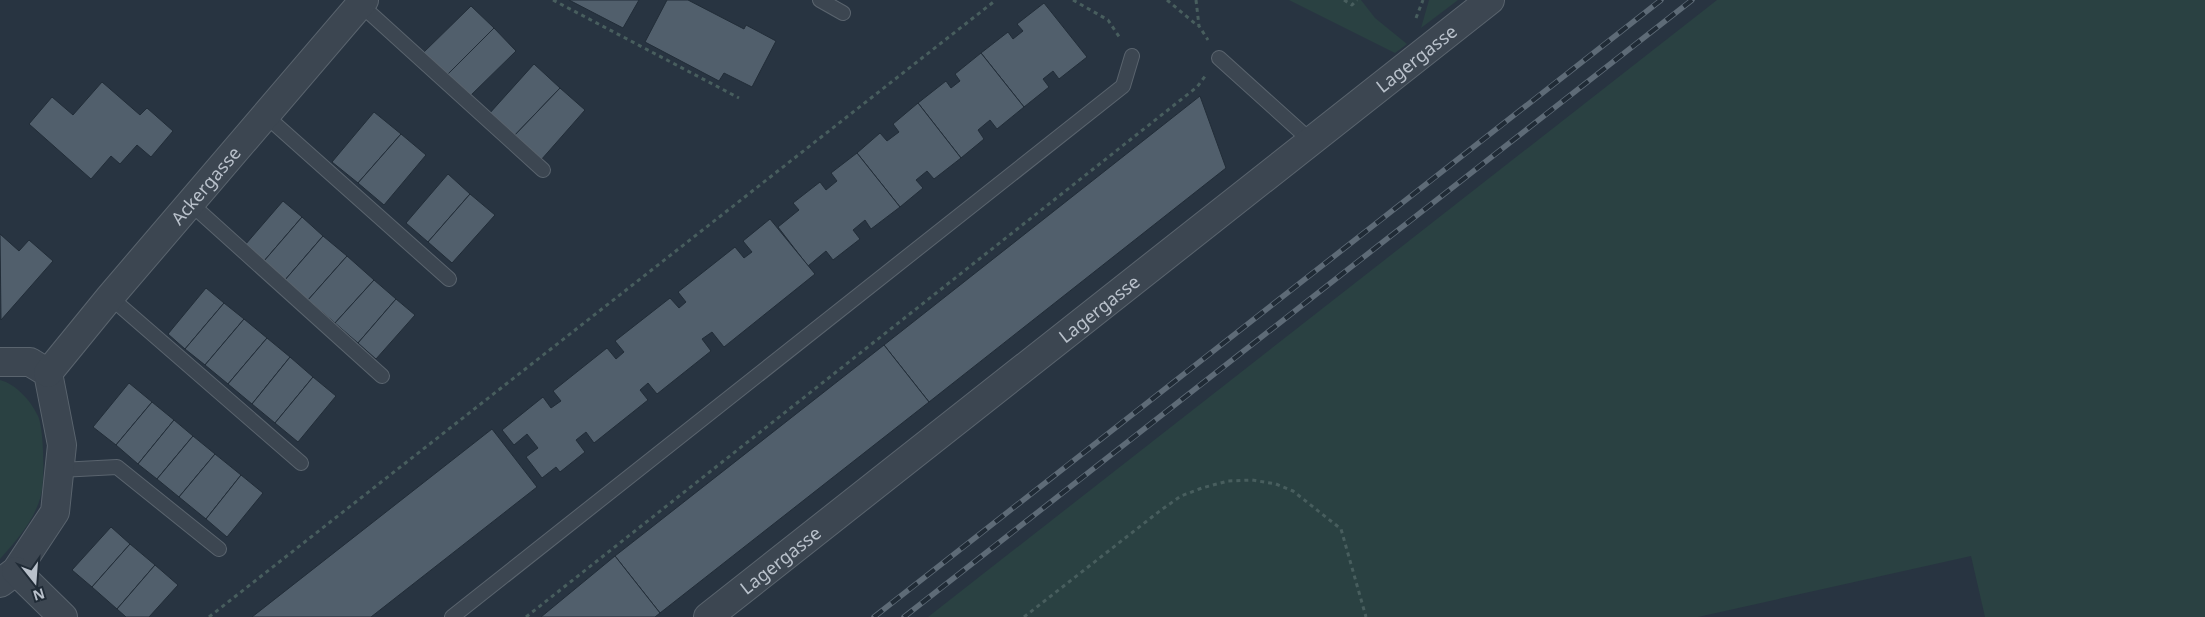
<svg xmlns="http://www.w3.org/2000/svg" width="2205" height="617" font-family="'Noto Sans',sans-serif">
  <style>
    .green { fill: #2a4142 }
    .building { fill: #515f6c; stroke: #222d38 }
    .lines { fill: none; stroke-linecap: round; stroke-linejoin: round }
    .service-casing { stroke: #5a646e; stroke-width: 16 }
    .minor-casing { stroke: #5a646e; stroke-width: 30 }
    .path { stroke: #485e5e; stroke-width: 3; stroke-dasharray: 4 4; stroke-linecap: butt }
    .service { stroke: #3c4651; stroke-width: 14 }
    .minor { stroke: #3c4651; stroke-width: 28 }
    .rail-casing { stroke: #5e6b77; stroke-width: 5.5 }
    .rail { stroke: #202b36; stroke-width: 4; stroke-dasharray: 11; stroke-linecap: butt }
    .labels { text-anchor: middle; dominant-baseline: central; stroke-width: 5; stroke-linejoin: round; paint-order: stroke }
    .street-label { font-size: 18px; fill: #b9c1cb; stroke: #202b36 }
  </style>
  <rect width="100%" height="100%" fill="#283441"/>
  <!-- green -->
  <g class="green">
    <path d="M1289,0H1361L1375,18L1407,44L1395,53Z"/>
    <path d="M1429,0H1458L1421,28Z"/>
    <path d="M1717,0H2205V617H1985L1971,556L1698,617H928Z"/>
    <path d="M0,380C16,384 31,401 38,416C44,429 45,481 41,495C35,520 16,541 0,559Z"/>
  </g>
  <!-- building -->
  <g class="building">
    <path d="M569,0H639L623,28Z"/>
    <path d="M667,0H688L744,29L746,25L776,41L752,87L724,73L719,81L645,42Z"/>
    <path d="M1044,3L1087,57L1059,79L1053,71L1043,79L1049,87L1024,107L981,53L1008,32L1013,39L1023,31L1017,24Z"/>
    <path d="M471,6L494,28L446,76L423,53Z"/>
    <path d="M494,28L516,51L468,98L446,76Z"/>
    <path d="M981,53L1024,107L997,129L990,120L978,130L984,139L961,158L918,103L946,81L951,88L960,81L955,74Z"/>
    <path d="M534,64L560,88L514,136L489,114Z"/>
    <path d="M102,82L140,115L147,108L173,131L151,157L137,145L120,164L111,156L91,179L29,124L52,97L73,115Z"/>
    <path d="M560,88L585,110L541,160L514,136Z"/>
    <path d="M1200,96L1226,168L929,402L884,345Z"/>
    <path d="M918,103L961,158L934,179L927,171L916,180L923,188L900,207L857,153L880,133L887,141L899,132L893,124Z"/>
    <path d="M374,112L401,134L358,183L332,162Z"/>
    <path d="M401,134L426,155L384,205L358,183Z"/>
    <path d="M857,153L900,207L871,229L865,220L853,230L860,239L833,260L826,251L808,266L778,227L799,210L793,203L820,182L826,190L837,181L831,173Z"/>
    <path d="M448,174L470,194L428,242L406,223Z"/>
    <path d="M470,194L495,215L452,263L428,242Z"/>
    <path d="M283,201L302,217L264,261L245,245Z"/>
    <path d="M302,217L323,236L285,280L264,261Z"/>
    <path d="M770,219L815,274L724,347L712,332L702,339L711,351L657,394L648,383L640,390L648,400L594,443L586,432L576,440L585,452L560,472L556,467L542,478L526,457L538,448L527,434L514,445L502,430L543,397L551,408L561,401L553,391L607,348L616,359L624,352L615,341L670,298L679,308L686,302L678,292L735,247L744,258L752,252L743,241Z"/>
    <path d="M0,234L19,251L29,240L53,261L1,320Z"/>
    <path d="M323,236L347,256L308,300L285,280Z"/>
    <path d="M347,256L374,280L335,323L308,300Z"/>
    <path d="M374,280L396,299L358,343L335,323Z"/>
    <path d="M206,288L224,303L185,349L168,334Z"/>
    <path d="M396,299L415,315L376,359L358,343Z"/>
    <path d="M224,303L244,319L205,365L185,349Z"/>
    <path d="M244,319L267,338L228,384L205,365Z"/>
    <path d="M267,338L290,357L252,404L228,384Z"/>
    <path d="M884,345L929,402L660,613L615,556Z"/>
    <path d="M290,357L313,377L275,423L252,404Z"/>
    <path d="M313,377L336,396L298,442L275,423Z"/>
    <path d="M129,383L152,402L116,445L93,427Z"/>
    <path d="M152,402L174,420L138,464L116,445Z"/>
    <path d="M174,420L193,436L157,479L138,464Z"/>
    <path d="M492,429L537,487L371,617H252Z"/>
    <path d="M193,436L215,454L179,497L157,479Z"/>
    <path d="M215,454L241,475L206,519L179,497Z"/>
    <path d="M241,475L263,493L227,537L206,519Z"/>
    <path d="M111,527L130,544L92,587L72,570Z"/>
    <path d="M130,544L155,565L117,609L92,587Z"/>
    <path d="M615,556L660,613L655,617H541Z"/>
    <path d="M155,565L178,585L149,617H126L117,609Z"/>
  </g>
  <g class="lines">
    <!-- service casing -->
    <g class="service-casing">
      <g id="service">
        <path d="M820,0L843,13"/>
        <path d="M360,4L543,170"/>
        <path d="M1219,58L1311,141"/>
        <path d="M265,115L449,279"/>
        <path d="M190,203L382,376"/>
        <path d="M110,297L301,463"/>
        <path d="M60,470L117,467L219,549"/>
        <path d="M452,617L1123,86L1132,56"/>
      </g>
    </g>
    <!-- minor casing -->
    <g class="minor-casing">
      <g id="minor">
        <path d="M0,362H30L48,373L62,445L55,512L16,571L0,583"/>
        <path id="s1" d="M48,373L110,297L364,0"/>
        <path d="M16,571L63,617"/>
        <path id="s2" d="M708,617L1490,0"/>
      </g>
    </g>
    <!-- path -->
    <g class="path">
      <path d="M553,0L739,98"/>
      <path d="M1073,0L1108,20L1120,38"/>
      <path d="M1167,0L1198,26"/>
      <path d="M1196,0L1199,26L1208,40"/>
      <path d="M1344,0L1352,5L1357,0"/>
      <path d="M1416,18L1423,0"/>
      <path d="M209,617L996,0"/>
      <path d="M526,617L1197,87L1206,75"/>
      <path d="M1024,617L1161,510L1181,496L1202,488L1228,481L1252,480L1276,484L1293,491L1341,529L1366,617"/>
    </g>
    <!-- service -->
    <use href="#service" class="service"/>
    <!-- minor -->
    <use href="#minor" class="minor"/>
    <!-- rail casing -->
    <g class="rail-casing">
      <g id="rail">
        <path d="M874,617L1661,0"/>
        <path d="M904,617L1692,0"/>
      </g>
    </g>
    <!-- rail -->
    <use href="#rail" class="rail"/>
  </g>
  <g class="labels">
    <!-- street labels -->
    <g class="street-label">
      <text stroke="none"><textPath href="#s2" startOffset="902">Lagergasse</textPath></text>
      <text stroke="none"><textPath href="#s1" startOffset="245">Ackergasse</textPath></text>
      <text stroke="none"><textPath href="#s2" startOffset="498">Lagergasse</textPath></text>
      <text stroke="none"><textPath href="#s2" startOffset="92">Lagergasse</textPath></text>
    </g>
  </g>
  <!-- north arrow -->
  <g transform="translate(35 582) rotate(163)" stroke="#202b36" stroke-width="4" paint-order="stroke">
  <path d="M0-4L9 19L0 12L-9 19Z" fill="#b9c1cb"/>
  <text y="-8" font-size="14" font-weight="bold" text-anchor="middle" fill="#b9c1cb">N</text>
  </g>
</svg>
